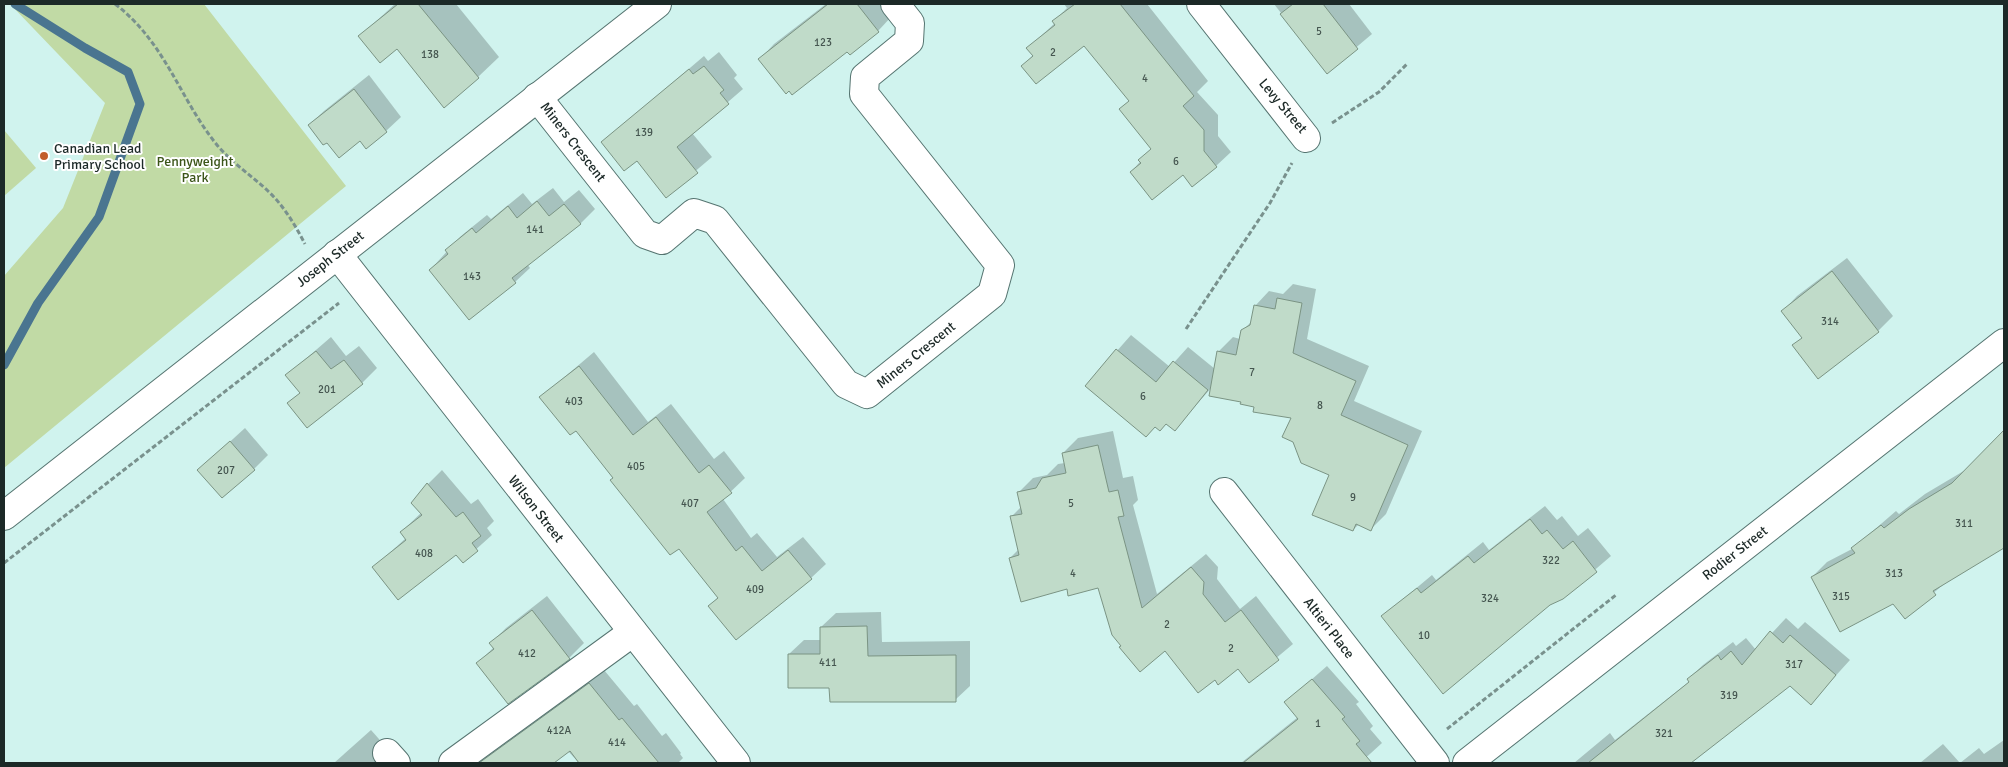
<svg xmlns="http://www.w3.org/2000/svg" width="2008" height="767" font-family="Signika,sans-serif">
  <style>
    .green { fill: #c1daa5 }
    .shadow { fill: #0003 }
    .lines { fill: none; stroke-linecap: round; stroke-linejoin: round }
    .stream { stroke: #4a7590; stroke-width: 9 }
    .building { fill: #c0dbc9; stroke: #7b9484 }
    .minor-casing { stroke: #557470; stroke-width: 30 }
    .path { stroke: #79918d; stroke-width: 3; stroke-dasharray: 5 2.5; stroke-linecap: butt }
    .minor { stroke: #fff; stroke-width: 28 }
    .poi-dot { fill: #c25d2a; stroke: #fff; stroke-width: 2 }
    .labels { text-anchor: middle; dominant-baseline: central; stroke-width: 4; stroke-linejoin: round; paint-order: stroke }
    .number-label { font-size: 11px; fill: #455650 }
    .street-label { font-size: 14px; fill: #1c2927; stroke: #fff }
    .poi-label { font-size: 14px; fill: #1c2927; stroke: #fff; text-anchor: start }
    .park-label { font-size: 14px; fill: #3c5519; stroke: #fff }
  </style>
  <rect width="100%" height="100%" fill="#d0f3ee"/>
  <!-- green -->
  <g class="green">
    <path d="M10,4H204L346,186L4,468V276L63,208L105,103Z"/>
    <path d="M4,130L36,168L4,196Z"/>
  </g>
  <!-- shadow -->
  <g class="shadow">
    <path d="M395,4H456L499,57L478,77L360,36Z"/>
    <path d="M826,4H883L892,16L878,31L760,59L774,44Z"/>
    <path d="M1064,4H1147L1208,81L1197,92L1218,115V136L1231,152L1216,166L1183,173L1131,172L1152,148L1120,109L1130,100L1085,45L1023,66L1033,55L1028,48L1055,23L1054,21L1067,8Z"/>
    <path d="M1274,4H1349L1372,34L1327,72Z"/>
    <path d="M719,52L737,75L734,78L743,89L692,133L712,157L666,196L637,159L603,142L704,56L708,61Z"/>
    <path d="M369,75L401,117L386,131L360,140L327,141L309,125L324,111Z"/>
    <path d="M553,188L564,202L579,190L595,209L581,223L527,264L530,268L515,282L430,270L461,236L487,215L491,219L523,193L532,204Z"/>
    <path d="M1847,258L1893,316L1878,331L1818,377L1794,346L1803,337L1783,311L1797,296Z"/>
    <path d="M1293,284L1316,289L1307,339L1369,366L1354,401L1422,431L1386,514L1371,529L1359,524L1353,530L1331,474L1292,416L1255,406L1212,387L1175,429L1167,423L1086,386L1131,335L1170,367L1188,347L1215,369L1218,352L1233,337L1240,339L1242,331L1252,321L1255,306L1269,291L1283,294Z"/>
    <path d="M331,337L346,356L359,346L377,368L362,383L307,426L289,403L301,392L287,375Z"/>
    <path d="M594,352L648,422L671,404L714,459L724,451L745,478L723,499L751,538L757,533L777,557L803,537L826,564L811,578L710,606L718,597L679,547L614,478L576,429L541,397Z"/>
    <path d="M245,428L268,455L254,469L199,470Z"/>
    <path d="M1113,431L1123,478L1133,476L1138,500L1133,505L1157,594L1206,554L1218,567L1217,579L1240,609L1256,596L1293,644L1249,681L1239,668L1215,679L1166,649L1123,645L1099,586L1068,588L1010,558L1019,549L1011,517L1022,506L1019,492L1033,478L1047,475L1058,464L1065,463L1063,453L1078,438Z"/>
    <path d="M2004,432V547L1950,579L1905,617L1894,602L1812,577L1827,562L1852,549L1896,511L1899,514L1925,494L1967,469Z"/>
    <path d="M442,470L471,504L478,499L494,521L487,528L492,535L463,561L456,553L374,567L406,538L401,532L421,513L428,484Z"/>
    <path d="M1545,506L1557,520L1562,516L1578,536L1588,528L1611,556L1562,598L1383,616L1432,575L1436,580L1483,542L1489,550Z"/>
    <path d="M547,596L584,643L569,658L508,702L478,663L494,647L491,643L506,628Z"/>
    <path d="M881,612L882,642L970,641V686L955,700L831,687L789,654L804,640H821V627L836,613Z"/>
    <path d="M1786,618L1798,629L1805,622L1850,660L1811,703L1790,685L1689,763H1574L1610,733L1615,740L1690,681L1688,679L1703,665L1733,642L1736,646L1746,638L1756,650Z"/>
    <path d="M1327,666L1359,702L1356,704L1373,726L1370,729L1382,743L1360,763H1241L1298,717L1286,702Z"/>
    <path d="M604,670L634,706L637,704L662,736L666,733L681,753L680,754L683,758L678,763H579L568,751L552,763H472Z"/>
    <path d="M371,730L394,756L393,763H334Z"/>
    <path d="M2004,740V763H1960L1979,748L1984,754Z"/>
    <path d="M1943,744L1960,763H1920Z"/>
  </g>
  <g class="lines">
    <!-- stream -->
    <path class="stream" d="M4,365L38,303L99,217L140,104L128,72L85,48L15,4"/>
  </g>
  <!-- building -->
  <g class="building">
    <path d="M398,4H418L479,78L444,108L397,49L380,63L358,36Z"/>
    <path d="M828,4H857L879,32L850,55L847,52L792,95L789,91L786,94L758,59Z"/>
    <path d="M1075,4H1120L1194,96L1183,106L1204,130V151L1217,167L1192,187L1183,175L1152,200L1130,172L1141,163L1138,160L1151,149L1119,109L1129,101L1084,46L1036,84L1021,66L1033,56L1026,48L1055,25L1052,21Z"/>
    <path d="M1293,4H1323L1358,49L1327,74L1280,14Z"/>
    <path d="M704,66L724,90L720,93L729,104L677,147L698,173L666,198L637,161L624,171L601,142L689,69L693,74Z"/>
    <path d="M354,89L387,132L366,149L360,141L339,158L327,143L323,145L308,125Z"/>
    <path d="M537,201L549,216L564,204L581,224L512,278L516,283L469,320L429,270L448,254L445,250L472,228L476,233L508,206L517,218Z"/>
    <path d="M1832,271L1879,332L1818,379L1792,345L1802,338L1781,311Z"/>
    <path d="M1277,298L1302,303L1293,353L1356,381L1341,415L1408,445L1371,531L1356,524L1353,531L1312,515L1329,475L1301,463L1293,442L1282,437L1291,418L1253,412L1254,407L1240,404L1241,402L1209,396L1217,351L1236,355L1241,330L1250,325L1254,305L1275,309Z"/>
    <path d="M1116,349L1156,382L1173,361L1208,390L1175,431L1166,424L1160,431L1155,427L1146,437L1085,386Z"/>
    <path d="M316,351L331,369L344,360L363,384L307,428L287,403L300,393L285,375Z"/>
    <path d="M579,366L633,435L656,417L699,473L709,465L732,493L707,512L736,551L742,546L762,571L788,550L812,579L736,640L708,606L718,598L679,549L670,555L610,480L613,478L576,431L570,435L539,397Z"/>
    <path d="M2004,430V548L1933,591L1936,595L1905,619L1893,604L1840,632L1811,577L1855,553L1851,548L1881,525L1884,528L1909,509L1952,483Z"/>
    <path d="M230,441L255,470L222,498L197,470Z"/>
    <path d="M1098,445L1109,492L1118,490L1124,516L1118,517L1142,608L1191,567L1204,582L1203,594L1225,622L1241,610L1279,660L1249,683L1238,669L1218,685L1215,680L1198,693L1165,651L1140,672L1119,647L1121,646L1112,635L1098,588L1068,596L1067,589L1021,602L1009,558L1019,555L1010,516L1022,514L1017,492L1036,488L1042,478L1066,473L1062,453Z"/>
    <path d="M427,483L456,517L463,512L481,536L472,543L478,551L463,563L456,555L398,600L372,567L406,540L400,532L422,515L411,503Z"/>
    <path d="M1530,519L1542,534L1547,530L1563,549L1573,541L1597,572L1563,599L1550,605L1443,694L1381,616L1417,588L1421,593L1468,556L1474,563Z"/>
    <path d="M532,610L570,659L508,704L476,663L494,649L489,643Z"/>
    <path d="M867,626L868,656L956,655V702H830L829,688H788V654H820V627Z"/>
    <path d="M1770,631L1783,643L1790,635L1836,675L1811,705L1790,686L1691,763H1588L1689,682L1687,679L1718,655L1721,660L1731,651L1742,665Z"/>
    <path d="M1312,679L1345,717L1342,719L1360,741L1356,744L1372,763H1243L1298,719L1284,702Z"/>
    <path d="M589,683L619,720L622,718L659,763H579L570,751L554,763H479Z"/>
  </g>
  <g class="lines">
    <!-- minor casing -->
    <g class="minor-casing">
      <g id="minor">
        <path d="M1201,4L1306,138"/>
        <path d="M537,97L645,234L662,240L694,213L715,220L846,384L867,394L992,294L1000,265L864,94L865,77L909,41L910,23L895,4"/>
        <path d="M337,254L736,763"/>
        <path d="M1224,492L1435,763"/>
        <path d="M4,516L657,4"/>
        <path d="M387,753L396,763"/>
        <path d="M453,763L633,632"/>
        <path d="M1467,763L2004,343"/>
      </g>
    </g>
    <!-- path -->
    <g class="path">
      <path d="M115,4C166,43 179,98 217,145C232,163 251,175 268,191C284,206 295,225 305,244"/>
      <path d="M1332,123L1379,92L1407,64"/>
      <path d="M1186,329L1270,203L1292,163"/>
      <path d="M4,563L339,303"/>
      <path d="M1447,729L1616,595"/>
    </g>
    <!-- minor -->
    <use href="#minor" class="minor"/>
  </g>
  <!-- markers -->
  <circle class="poi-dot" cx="44" cy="156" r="5"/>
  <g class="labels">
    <!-- number labels -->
    <g class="number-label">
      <text x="1319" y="31">5</text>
      <text x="823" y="42">123</text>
      <text x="1053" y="52">2</text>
      <text x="430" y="54">138</text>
      <text x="1145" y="78">4</text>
      <text x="644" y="132">139</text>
      <text x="1176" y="161">6</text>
      <text x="535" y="229">141</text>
      <text x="472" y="276">143</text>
      <text x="1830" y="321">314</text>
      <text x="1252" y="372">7</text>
      <text x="327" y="389">201</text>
      <text x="1143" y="396">6</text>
      <text x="574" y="401">403</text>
      <text x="1320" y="405">8</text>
      <text x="636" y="466">405</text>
      <text x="226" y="470">207</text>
      <text x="1353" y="497">9</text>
      <text x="690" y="503">407</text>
      <text x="1071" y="503">5</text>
      <text x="1964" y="523">311</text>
      <text x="424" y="553">408</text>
      <text x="1551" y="560">322</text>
      <text x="1073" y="573">4</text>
      <text x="1894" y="573">313</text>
      <text x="755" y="589">409</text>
      <text x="1841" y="596">315</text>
      <text x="1490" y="598">324</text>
      <text x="1167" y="624">2</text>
      <text x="1424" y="635">10</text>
      <text x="1231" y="648">2</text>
      <text x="527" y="653">412</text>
      <text x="828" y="662">411</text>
      <text x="1794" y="664">317</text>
      <text x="1729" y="695">319</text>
      <text x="1318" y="723">1</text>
      <text x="559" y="730">412A</text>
      <text x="1664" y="733">321</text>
      <text x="617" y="742">414</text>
    </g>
    <!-- street labels -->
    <g class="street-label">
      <text transform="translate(1283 106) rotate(50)">Levy Street</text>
      <text transform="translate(573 142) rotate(52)">Miners Crescent</text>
      <text transform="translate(330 259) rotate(-38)">Joseph Street</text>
      <text transform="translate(916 355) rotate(-39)">Miners Crescent</text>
      <text transform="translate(536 509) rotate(52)">Wilson Street</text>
      <text transform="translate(1735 553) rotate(-38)">Rodier Street</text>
      <text transform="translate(1329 628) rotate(52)">Altieri Place</text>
    </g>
    <!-- poi labels -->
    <g class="poi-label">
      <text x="54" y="148">Canadian Lead<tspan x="54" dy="16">Primary School</tspan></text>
    </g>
    <!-- park labels -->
    <g class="park-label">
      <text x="195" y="161">Pennyweight<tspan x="195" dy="16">Park</tspan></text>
    </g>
  </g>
  <!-- border -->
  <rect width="2008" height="767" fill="none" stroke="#1c2927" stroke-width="10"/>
</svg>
